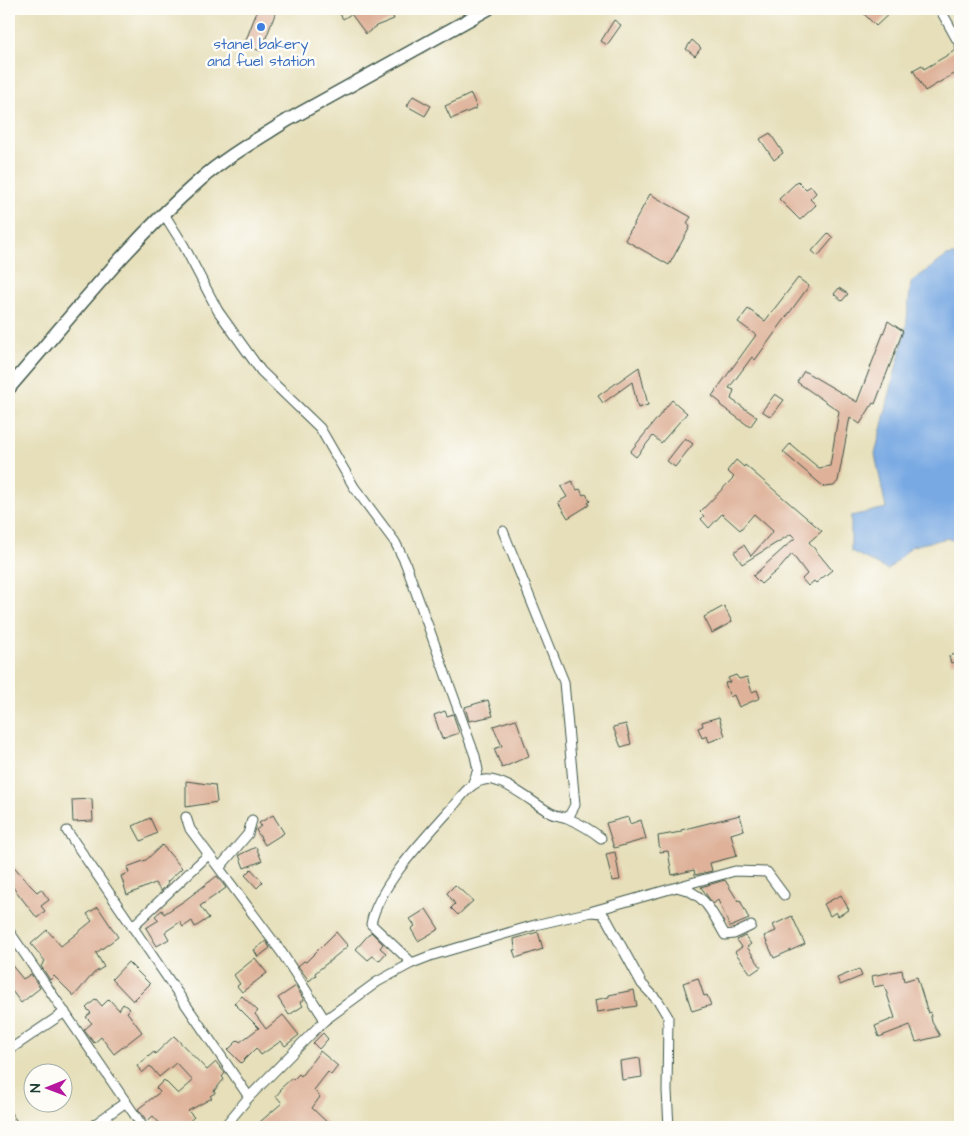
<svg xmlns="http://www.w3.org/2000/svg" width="969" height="1136" font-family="'Architects Daughter',sans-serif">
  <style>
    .water { fill: #78a9e3; stroke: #4c738c }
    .building { fill: #deb198 }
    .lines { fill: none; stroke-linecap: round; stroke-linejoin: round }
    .minor-casing { stroke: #3d5548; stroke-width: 11 }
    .secondary-casing { stroke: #3d5548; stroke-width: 15 }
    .minor { stroke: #fff; stroke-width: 9 }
    .secondary { stroke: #fff; stroke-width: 12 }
    .shop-dot { fill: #3f7fe0; stroke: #fdfcf7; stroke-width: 2 }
    .labels { text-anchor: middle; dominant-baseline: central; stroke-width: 5; stroke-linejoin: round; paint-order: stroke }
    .shop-label { font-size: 15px; fill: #366cbe; stroke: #fdfcf7 }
  </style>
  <rect width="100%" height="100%" fill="#fdfcf7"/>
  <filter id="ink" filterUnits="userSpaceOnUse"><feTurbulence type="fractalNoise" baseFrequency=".02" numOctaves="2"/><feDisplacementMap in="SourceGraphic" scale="10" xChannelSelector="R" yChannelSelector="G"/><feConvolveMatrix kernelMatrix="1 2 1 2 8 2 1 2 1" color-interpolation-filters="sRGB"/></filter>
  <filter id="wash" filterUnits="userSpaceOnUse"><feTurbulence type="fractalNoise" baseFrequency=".0096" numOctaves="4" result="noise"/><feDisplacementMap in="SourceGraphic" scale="20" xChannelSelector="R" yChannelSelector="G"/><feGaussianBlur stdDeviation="1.12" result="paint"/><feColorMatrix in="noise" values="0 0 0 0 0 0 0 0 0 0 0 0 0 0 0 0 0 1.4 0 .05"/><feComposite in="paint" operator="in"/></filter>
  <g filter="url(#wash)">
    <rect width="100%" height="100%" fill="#e6dfba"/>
    <!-- water -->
    <path class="water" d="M960,254V544L948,538L912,546L888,570L851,551V516L886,508L875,454L906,328L911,282L947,256Z"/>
    <g id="blocks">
      <!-- building -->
      <g class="building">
        <path d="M258,9H277L261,51L244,45Z"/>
        <path d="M337,9H390L394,19L376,26L366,34L351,14L343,19Z"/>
        <path d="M859,9H894L876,26Z"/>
        <path d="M614,20L621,25L607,45L601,41Z"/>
        <path d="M692,40L701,48L695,56L686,49Z"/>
        <path d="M956,50L960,51V70L925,91L913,70L922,65L924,69Z"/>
        <path d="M471,94L477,108L451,119L445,106Z"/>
        <path d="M413,96L431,106L425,116L407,106Z"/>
        <path d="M770,133L783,153L774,160L760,139Z"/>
        <path d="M798,181L806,189L811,186L816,193L810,199L816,205L800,220L779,199Z"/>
        <path d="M650,194L691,217L687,223L690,227L669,265L625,240Z"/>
        <path d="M828,233L833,238L818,256L812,251Z"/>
        <path d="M798,278L809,286L755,360L752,357L729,388L734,390L731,399L757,417L750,427L720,405L721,403L712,396L756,335L738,322L748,309L765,321Z"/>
        <path d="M839,288L848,294L842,301L834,294Z"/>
        <path d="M888,321L903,331L875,404L873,403L860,424L850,417L838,481L834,486L824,487L783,452L790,444L819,468L830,466L839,411L797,382L804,371L857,402Z"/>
        <path d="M639,367L648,405L638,408L632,382L603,403L598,396Z"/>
        <path d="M775,394L784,400L771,417L762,411Z"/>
        <path d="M672,400L687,413L661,443L653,436L636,457L630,452Z"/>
        <path d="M685,438L693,444L675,467L667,461Z"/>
        <path d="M736,460L744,467L745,465L822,531L809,542L832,570L816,583L814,581L808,586L802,579L807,574L792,554L781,567L761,584L753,576L795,538L791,534L742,564L734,552L744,545L751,556L773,531L754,514L740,530L722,514L709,528L701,519L704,516L700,512L734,477L727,471Z"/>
        <path d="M572,481L577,490L580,489L583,495L586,494L590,501L588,503L589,505L568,518L558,502L567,497L561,487Z"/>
        <path d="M724,606L732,622L712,633L704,617Z"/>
        <path d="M959,653L960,661L951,663L949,656Z"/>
        <path d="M736,675L739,679L747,677L752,692L757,690L760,698L739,707L734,695L730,697L725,683L730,682L728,678Z"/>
        <path d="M488,700L493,716L469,721L465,707Z"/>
        <path d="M445,711L447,716L453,714L459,733L442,739L434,715Z"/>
        <path d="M719,717L725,736L709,742L707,736L702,738L698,728L703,726L702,722Z"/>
        <path d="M516,719L529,756L502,768L494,749L502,746L493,726Z"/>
        <path d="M626,724L631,744L621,747L613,727Z"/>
        <path d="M186,781L215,785L217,802L186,807Z"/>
        <path d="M92,799L93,821L73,822L72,800Z"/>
        <path d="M273,815L284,833L265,845L256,830L261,826L259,823Z"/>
        <path d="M740,815L744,830L731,834L737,856L710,863L712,871L695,875L694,870L672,875L668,851L660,852L658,836L681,832V830Z"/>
        <path d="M628,817L630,824L641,820L646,839L614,848L606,823Z"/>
        <path d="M150,818L157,833L141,841L133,826Z"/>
        <path d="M162,845L182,868L167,882L168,884L161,891L155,883L127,895L121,876L129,873L127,867L146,860Z"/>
        <path d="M256,847L262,861L244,868L239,855Z"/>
        <path d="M615,852L620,880L612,881L606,854Z"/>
        <path d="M9,861L30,885L37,892L41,889L49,900L41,906L45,911L37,918L12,886L9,889Z"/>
        <path d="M251,869L263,882L257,888L245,875Z"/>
        <path d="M217,876L226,888L200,906L209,918L195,927L192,921L183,927L180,922L165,932L169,939L157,946L146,928L159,920L155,916L162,910L164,914L184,901Z"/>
        <path d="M725,880L738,901L740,900L749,919L730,927L718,900L713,904L701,887Z"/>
        <path d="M455,885L473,901L458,915L451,908L455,904L447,893Z"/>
        <path d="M841,895L849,910L838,916L836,912L830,916L824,904Z"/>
        <path d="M98,907L118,937L96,953L104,967L94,973L74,996L54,976L50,980L41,966L45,961L31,944L47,930L61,946L92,921L87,914Z"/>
        <path d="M426,909L439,929L418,941L411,929L415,926L410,919Z"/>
        <path d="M792,916L805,944L774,958L764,936L776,931L773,925Z"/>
        <path d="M336,932L348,946L315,973L316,975L309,981L298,966L304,961L306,962Z"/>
        <path d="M371,932L383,944L380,948L386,953L379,961L373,956L368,960L356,949Z"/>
        <path d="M538,932L543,949L516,958L513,950H515L514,939Z"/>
        <path d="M745,936L751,944L747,947L761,967L751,974L735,952L742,947L737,940Z"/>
        <path d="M266,941L270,948L258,957L254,950Z"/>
        <path d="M255,958L267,973L242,992L237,986L240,984L234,975Z"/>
        <path d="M9,962L23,979L31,974L40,988L21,1003L9,987Z"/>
        <path d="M128,962L150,984L133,1001L112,979Z"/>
        <path d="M859,969L862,976L840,985L837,978Z"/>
        <path d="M902,970L904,981L917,977L928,1013L930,1012L932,1022L940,1036L916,1042L910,1025L879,1037L875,1026L895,1018L884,985L874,987L872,976Z"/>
        <path d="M698,978L704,996L707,995L711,1005L692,1011L683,983Z"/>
        <path d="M296,986L304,1000L300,1002L303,1006L289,1015L278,998Z"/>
        <path d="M634,990L637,1006L597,1012L595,1000L609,997V995Z"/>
        <path d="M242,996L258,1011L255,1014L266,1029L283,1015L299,1035L285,1046L281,1041L261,1055L256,1048L241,1063L228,1050L238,1040L240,1042L259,1028L234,1003Z"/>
        <path d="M96,999L102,1006L109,999L119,1010L123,1004L130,1009L127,1012L142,1032L114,1054L101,1037L94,1043L84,1030L92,1023L86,1017L91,1013L86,1008Z"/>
        <path d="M323,1033L328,1039L319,1049L313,1043Z"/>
        <path d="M174,1036L207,1070L216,1062L225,1073L222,1077L224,1079L214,1091L215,1093L210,1096L212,1098L188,1111L194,1117L183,1127H163L153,1116L147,1121L138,1109L160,1092L156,1088L164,1080L178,1094L193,1081L176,1063L159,1077L150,1066L142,1073L137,1066L154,1052L155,1054Z"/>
        <path d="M320,1051L338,1066L331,1075L328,1072L314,1090L320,1097L312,1108L332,1127H254L282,1103L276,1096L281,1090L280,1089L292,1078L293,1080L299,1074L301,1076Z"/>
        <path d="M640,1058L642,1077L622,1080L620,1061Z"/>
        <path d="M9,1110L21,1127H9Z"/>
      </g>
    </g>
  </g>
  <g filter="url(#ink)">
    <use href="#blocks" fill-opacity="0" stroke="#3d5548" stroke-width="1"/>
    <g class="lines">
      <!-- minor casing -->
      <g class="minor-casing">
        <g id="minor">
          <path d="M940,9L960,45"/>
          <path d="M164,214L184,246L218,311L261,371L320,428L354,487L395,542L405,562L475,756L478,770L472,785"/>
          <path d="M503,531L564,682L575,805L568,818"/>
          <path d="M186,817L190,829L282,953L325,1020"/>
          <path d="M67,831L249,1097L224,1127"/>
          <path d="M220,867L248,834L252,820"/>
          <path d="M680,886L735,871L767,872L784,895"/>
          <path d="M593,911L677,887C705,893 711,911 725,935L734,934L751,926"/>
          <path d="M132,927L208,855"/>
          <path d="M9,931L143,1127"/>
          <path d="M412,963L371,924C378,887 423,840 448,812C458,802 468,783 484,780C503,776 535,805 551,813C556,816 563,816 569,819C581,824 591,830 601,838"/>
          <path d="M9,1050L65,1012"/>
          <path d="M249,1097L325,1020L377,982L412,963L430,956L535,925L591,912L602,913L607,920L642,984L659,1002L668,1017L667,1091L669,1127"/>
          <path d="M91,1127L126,1102"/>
        </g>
      </g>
      <!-- secondary casing -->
      <g class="secondary-casing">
        <path id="secondary" d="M9,388C70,318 129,242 200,180C226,157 258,139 288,120L488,9"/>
      </g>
      <!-- minor -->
      <use href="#minor" class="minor"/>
      <!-- secondary -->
      <use href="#secondary" class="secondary"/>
    </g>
  </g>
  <!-- markers -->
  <circle class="shop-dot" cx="261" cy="27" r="5"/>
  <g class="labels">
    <!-- shop labels -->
    <g class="shop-label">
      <text x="261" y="44">stanel bakery<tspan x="261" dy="17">and fuel station</tspan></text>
    </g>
  </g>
  <!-- margin -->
  <rect width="969" height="1136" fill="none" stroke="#fdfcf7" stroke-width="30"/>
  <!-- north arrow -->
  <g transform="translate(48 1088) rotate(269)"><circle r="24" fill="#fdfcf7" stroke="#a4b0a9"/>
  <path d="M0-4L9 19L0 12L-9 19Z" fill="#b5179e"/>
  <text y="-8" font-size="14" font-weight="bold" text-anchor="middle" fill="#1f3d34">N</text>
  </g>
</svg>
